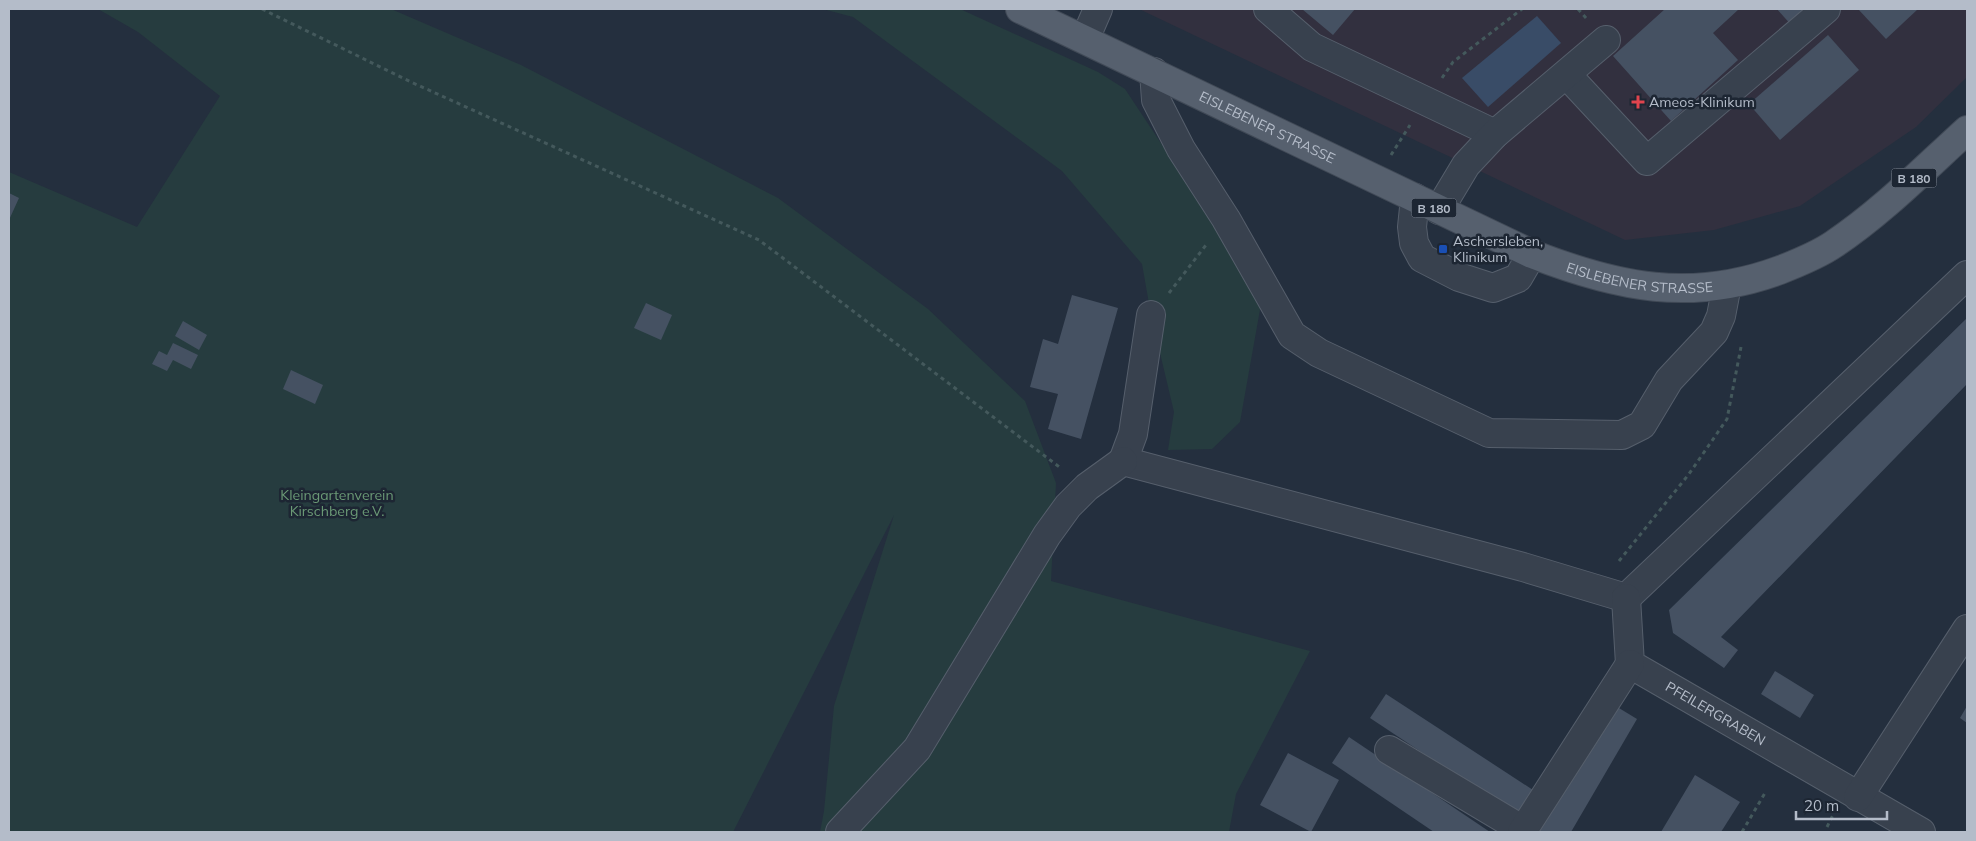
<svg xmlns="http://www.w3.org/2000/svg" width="1976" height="841" font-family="Mulish,sans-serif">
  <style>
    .medical { fill: #32303f }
    .green { fill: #263c3f }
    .water { fill: #394c67 }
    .building { fill: #455162 }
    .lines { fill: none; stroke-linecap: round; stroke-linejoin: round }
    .minor-casing { stroke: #565f6c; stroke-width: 30 }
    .major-casing { stroke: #414a57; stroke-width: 30 }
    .path { stroke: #44595c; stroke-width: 3; stroke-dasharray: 4 4; stroke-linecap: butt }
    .minor { stroke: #38414e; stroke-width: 28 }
    .major { stroke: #56606e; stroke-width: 28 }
    .health-dot { fill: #e0444e; stroke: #1d2633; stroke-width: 2 }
    .transit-dot { fill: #1a4fb4; stroke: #1d2633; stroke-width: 2 }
    .labels { text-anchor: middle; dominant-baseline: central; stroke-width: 5; stroke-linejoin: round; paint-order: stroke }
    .shield { fill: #1d2633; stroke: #878f9c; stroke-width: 1 }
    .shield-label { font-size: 12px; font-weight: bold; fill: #b4bcc9 }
    .poi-label { font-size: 14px; fill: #b4bcc9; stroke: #1d2633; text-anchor: start }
    .street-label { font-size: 14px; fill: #b4bcc9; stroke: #1d2633 }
    .park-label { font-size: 14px; fill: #6b9a76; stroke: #1d2633 }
  </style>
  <rect width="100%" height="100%" fill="#242f3e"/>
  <!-- medical -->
  <path class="medical" d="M1139,9H1967V77L1916,127L1800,206L1714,230L1625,240Z"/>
  <!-- green -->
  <g class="green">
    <path d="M98,9H391L521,65L778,198L928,309L1025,401L1056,483L1051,581L1310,651L1236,794L1229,832H820L824,811L834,706L894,515L733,832H9V172L137,227L220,96L138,32Z"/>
    <path d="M823,9H960L1098,72L1125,89L1194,193L1261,304L1240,422L1212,449L1168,450L1174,412L1151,315L1142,264L1062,171L853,17Z"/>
  </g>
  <!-- water -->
  <path class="water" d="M1537,16L1561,43L1488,107L1462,78Z"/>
  <!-- building -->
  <g class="building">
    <path d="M1302,9H1355L1333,35Z"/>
    <path d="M1665,9H1739L1713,33L1738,60L1671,121L1613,56Z"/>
    <path d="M1777,9H1813L1793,27Z"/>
    <path d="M1858,9H1918L1886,39Z"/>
    <path d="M1828,35L1859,70L1780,140L1749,104Z"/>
    <path d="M9,193L19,198L9,220Z"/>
    <path d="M1072,295L1118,308L1081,439L1048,429L1058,394L1030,387L1043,339L1058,344Z"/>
    <path d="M646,303L672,315L661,340L634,328Z"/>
    <path d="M1967,318V384L1721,637L1738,650L1724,668L1673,633L1669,610Z"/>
    <path d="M183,321L207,335L199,350L175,336Z"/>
    <path d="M173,343L198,355L191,369L173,360L167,371L152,364L159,351L167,355Z"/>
    <path d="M291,370L323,385L315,404L283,389Z"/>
    <path d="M1775,671L1814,695L1800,718L1761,694Z"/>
    <path d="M1386,694L1533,790L1516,815L1370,718Z"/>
    <path d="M1614,705L1637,719L1571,832H1539Z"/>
    <path d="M1967,706V723L1960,718Z"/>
    <path d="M1349,737L1490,832H1434L1332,763Z"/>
    <path d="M1288,753L1339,780L1311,832L1260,805Z"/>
    <path d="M1695,775L1740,802L1721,832H1661Z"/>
  </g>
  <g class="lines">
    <!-- minor casing -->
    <g class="minor-casing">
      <g id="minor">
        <path d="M1268,9L1312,47L1495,134"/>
        <path d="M1085,39L1098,9"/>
        <path d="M1154,72L1156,100L1181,149L1226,219L1292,335L1319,353L1489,433L1622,435L1642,425L1669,380L1714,332L1721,316L1727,285"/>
        <path d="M1567,75L1647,161L1826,9"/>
        <path d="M1415,198L1412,227L1414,243L1422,258L1459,277L1493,288L1518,278L1532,254"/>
        <path d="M1439,210L1466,165L1495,134L1606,40"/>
        <path d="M1151,315L1133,434L1123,461L1523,567L1626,598"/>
        <path d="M1626,598L1967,275"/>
        <path id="s1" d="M1626,598L1630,664L1921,832"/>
        <path d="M1389,750L1523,830"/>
        <path d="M1858,797L1967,629"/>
        <path d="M840,832L917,749L1047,535L1068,506L1087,487L1123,461"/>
        <path d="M1522,832L1630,664"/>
      </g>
    </g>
    <!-- major casing -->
    <g class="major-casing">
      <g id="major">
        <path id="s2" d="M1020,9L1532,254C1617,287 1691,303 1780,270C1798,263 1818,255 1834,244C1882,212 1924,169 1967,130"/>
      </g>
    </g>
    <!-- path -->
    <g class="path">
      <path d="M262,9L411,82L759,240L1062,469"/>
      <path d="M1578,9L1587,19"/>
      <path d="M1442,78L1453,62L1522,9"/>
      <path d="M1391,155L1410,125"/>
      <path d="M1169,293L1206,245"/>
      <path d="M1619,561L1689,474L1727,419L1741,347"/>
      <path d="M1827,827L1833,815"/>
      <path d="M1742,832L1765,793"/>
    </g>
    <!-- minor -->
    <use href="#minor" class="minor"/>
    <!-- major -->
    <use href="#major" class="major"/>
  </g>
  <!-- markers -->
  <path class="health-dot" d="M1635.5 94.5h5v5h5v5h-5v5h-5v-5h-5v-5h5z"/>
  <rect class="transit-dot" x="1438" y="244" width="10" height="10" rx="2.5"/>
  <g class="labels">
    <!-- shield labels -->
    <g class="shield">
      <rect x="1891.5" y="168.5" width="45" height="19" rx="4"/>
      <rect x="1411.5" y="198.5" width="45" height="19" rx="4"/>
    </g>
    <g class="shield-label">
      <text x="1914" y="178">B 180</text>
      <text x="1434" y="208">B 180</text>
    </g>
    <!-- poi labels -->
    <g class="poi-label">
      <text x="1649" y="102">Ameos-Klinikum</text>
      <text x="1453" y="241">Aschersleben,<tspan x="1453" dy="16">Klinikum</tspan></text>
    </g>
    <!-- street labels -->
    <g class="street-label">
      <text stroke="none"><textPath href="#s2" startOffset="274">EISLEBENER STRASSE</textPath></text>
      <text stroke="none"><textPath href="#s2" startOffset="679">EISLEBENER STRASSE</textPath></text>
      <text stroke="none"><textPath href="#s1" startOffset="165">PFEILERGRABEN</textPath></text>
    </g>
    <!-- park labels -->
    <g class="park-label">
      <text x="337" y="495">Kleingartenverein<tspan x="337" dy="16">Kirschberg e.V.</tspan></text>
    </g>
  </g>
  <!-- border -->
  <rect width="1976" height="841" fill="none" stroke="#b4bcc9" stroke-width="20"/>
  <!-- scale -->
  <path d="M1796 811v8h91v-8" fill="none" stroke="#b4bcc9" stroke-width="2.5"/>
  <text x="1804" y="811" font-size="15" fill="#b4bcc9" stroke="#1d2633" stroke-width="4" paint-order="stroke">20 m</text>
</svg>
